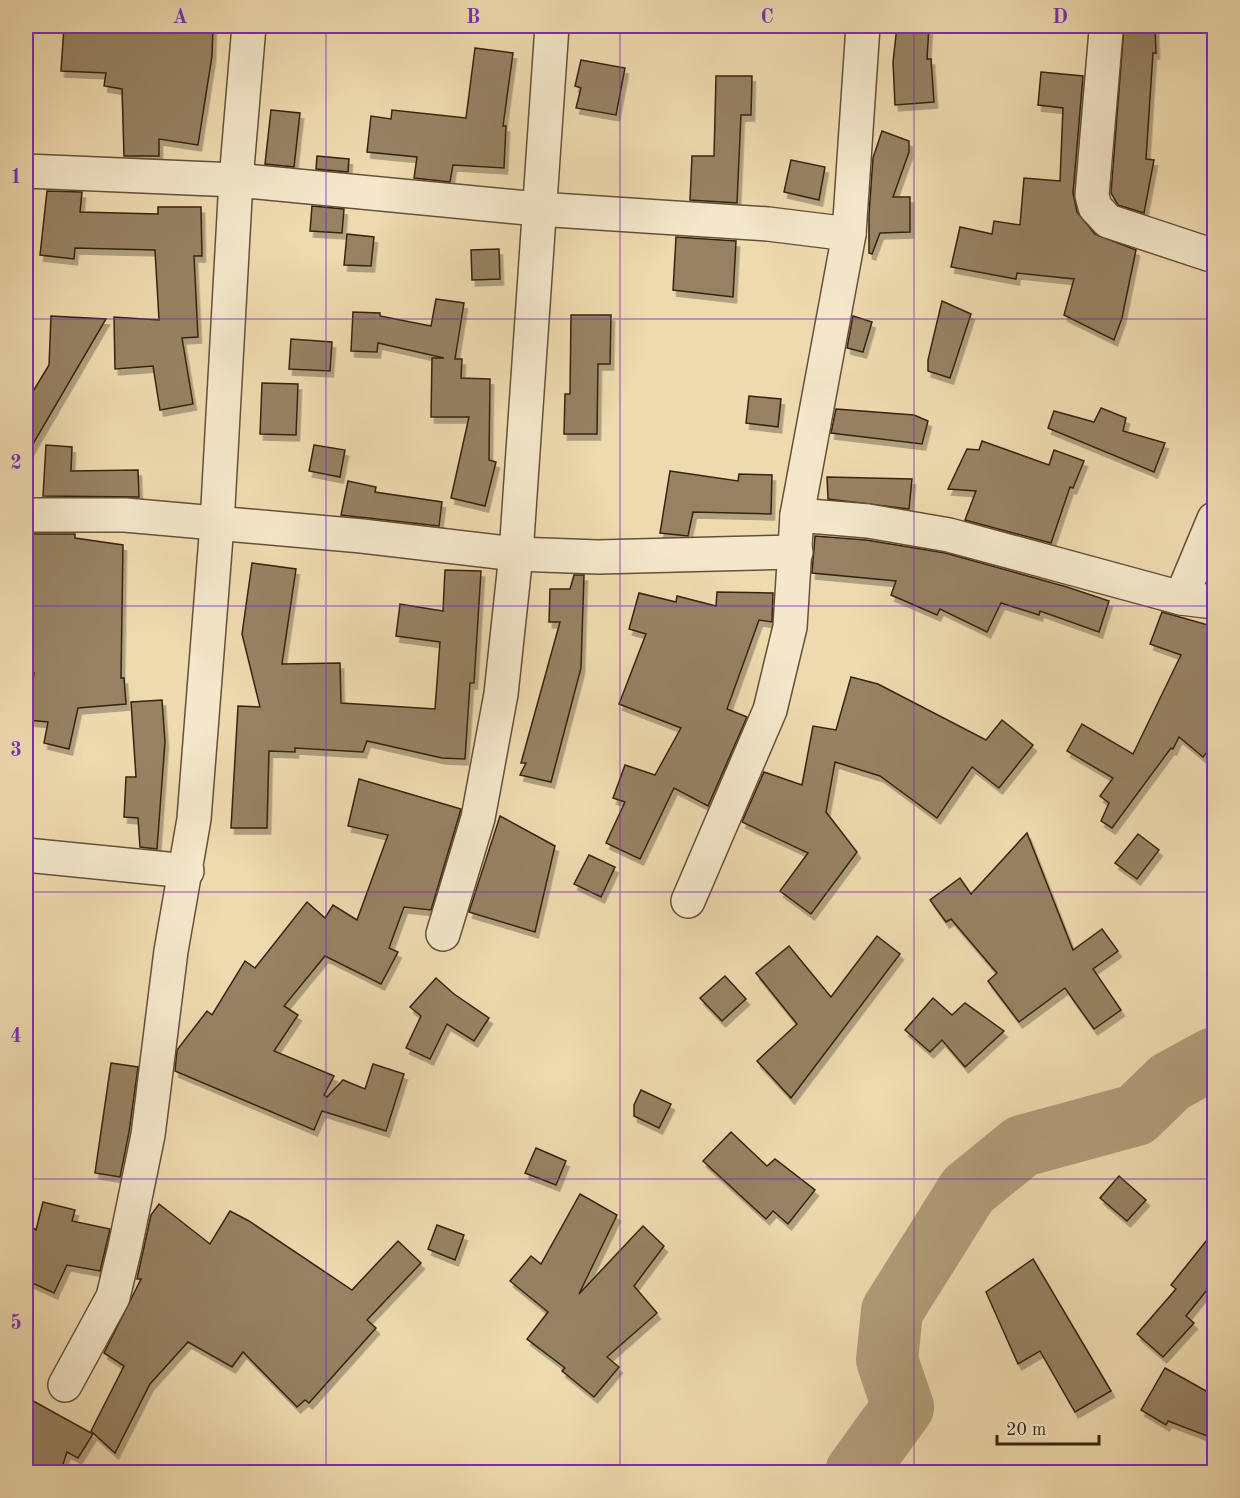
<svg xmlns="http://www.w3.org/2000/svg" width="1240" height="1498" font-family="'Old Standard TT',serif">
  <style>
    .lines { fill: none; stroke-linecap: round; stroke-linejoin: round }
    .river { stroke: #b09c79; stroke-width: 62 }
    .building { fill: #968263; stroke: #372310; stroke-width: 1.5; filter: url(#shadow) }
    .minor-casing { stroke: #655138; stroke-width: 36 }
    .minor { stroke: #f4e7cb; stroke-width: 33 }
    .grid { fill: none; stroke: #7b2cbf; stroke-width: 1.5; stroke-opacity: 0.55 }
    .neatline { fill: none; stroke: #7b2cbf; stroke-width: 2 }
    .grid-label { font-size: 20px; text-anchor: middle; font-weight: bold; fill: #7b2cbf }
  </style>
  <defs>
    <filter id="shadow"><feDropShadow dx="3.5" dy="6" stdDeviation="0" flood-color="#0004"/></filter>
  </defs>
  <rect width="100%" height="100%" fill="#eedaaf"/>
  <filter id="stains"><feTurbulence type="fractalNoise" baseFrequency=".00333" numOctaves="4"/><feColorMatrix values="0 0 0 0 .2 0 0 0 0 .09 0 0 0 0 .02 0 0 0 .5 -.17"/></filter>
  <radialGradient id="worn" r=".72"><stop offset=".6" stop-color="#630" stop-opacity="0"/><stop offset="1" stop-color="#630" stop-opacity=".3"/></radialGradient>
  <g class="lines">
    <!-- river -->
    <path class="river" d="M856,1472L903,1407L887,1360L892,1311L968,1190L1022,1146L1136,1115L1170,1082L1214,1058"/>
  </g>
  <!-- building -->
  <g class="building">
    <path d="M64,26H213L212,56L198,145L159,139V156H124L122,89L104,86L106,73L61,71Z"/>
    <path d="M897,26H929L927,59H931L934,102L895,105L893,62Z"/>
    <path d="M1124,26H1155L1156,53H1153L1146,159L1154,160L1144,213L1118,205L1111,193Z"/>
    <path d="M475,48L513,53L503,126H506L504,168L453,165L450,182L414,178L417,157L367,152L371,116L391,119L392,110L466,118Z"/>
    <path d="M581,60L625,68L616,115L576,108L581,88L575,86Z"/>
    <path d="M1041,72L1083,76L1073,193L1077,212L1095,234L1136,250L1122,318L1114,340L1064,315L1074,279L1017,273L1016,279L951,267L960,227L992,234L994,221L1020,225L1024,178L1060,181L1063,108L1038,105Z"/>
    <path d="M716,76H752L751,115H741L737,203L690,200L692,156H714Z"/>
    <path d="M271,110L300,113L294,167L265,164Z"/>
    <path d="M882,131L909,141V152L893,197H910V232L880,233L872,254L869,253V214L873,158Z"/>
    <path d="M317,156L349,159L348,172L316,169Z"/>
    <path d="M791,160L825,167L819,200L784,192Z"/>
    <path d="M47,191L82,192L80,212L158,214V207H201L202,256H194L198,337L182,338L193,404L160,410L153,366L115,369L114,317L159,320L155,250L75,248L74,259L40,255Z"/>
    <path d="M312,206L344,209L342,233L310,231Z"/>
    <path d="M347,234L374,237L371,266L344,265Z"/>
    <path d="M676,237L736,241L733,297L673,290Z"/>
    <path d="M499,249L500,279L472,280L471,250Z"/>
    <path d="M436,299L464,303L455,359H462L461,378L490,379L489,460L496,462L485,506L451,498L469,417H431L432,358H444L378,343L377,352L351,351L353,312L380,313V316L431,326Z"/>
    <path d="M942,301L971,314L950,378L928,371V360Z"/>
    <path d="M571,315H611L610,364H598L597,434H564L565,394H570Z"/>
    <path d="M51,316L106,319L26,456V403L49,365Z"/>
    <path d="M853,316L872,322L863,352L847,348Z"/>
    <path d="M291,339L332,342L330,371L289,369Z"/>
    <path d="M262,383L298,384L296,435L260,434Z"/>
    <path d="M749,396L781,399L778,427L746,423Z"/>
    <path d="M1101,408L1126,418L1123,431L1165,443L1154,472L1048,428L1054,411L1094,422Z"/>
    <path d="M836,409L914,415L928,421L922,444L831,433Z"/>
    <path d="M982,441L1049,465L1054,450L1084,461L1073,488L1070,487L1051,543L965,520L976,491L948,489L967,449L979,450Z"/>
    <path d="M46,445L72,447L71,471L138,470L139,497L43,496Z"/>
    <path d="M314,445L345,450L340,477L309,471Z"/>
    <path d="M670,471L738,481L739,474L772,475L771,514L693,512L688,536L660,533Z"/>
    <path d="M827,477L912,479L909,509L828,499Z"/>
    <path d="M348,481L376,487L375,492L442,502L439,526L341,515Z"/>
    <path d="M28,534H75V538L123,545L121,678H124L126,704L78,708L69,749L44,743L48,722L28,720L34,673H26Z"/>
    <path d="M815,536L866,540L945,553L1067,587L1109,601L1099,632L1040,611L1039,615L1001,603L987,632L940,609L937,615L891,595L896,581L812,573Z"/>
    <path d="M252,563L296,569L282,664L340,663L341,703L435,709L440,642L396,636L400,604L443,611L445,570L481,571L474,683H470L465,759L442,758L367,741L363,752L295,748V752L269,751L267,828H231L238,706L260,707L242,634Z"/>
    <path d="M574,575H584L581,668L551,782L520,775L526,763H521L560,622H549L550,589H570Z"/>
    <path d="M717,592L773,593L772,622L759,620L727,709L747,717L708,806L674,788L640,859L606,843L625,802L613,798L625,765L655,775L681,728L619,704L646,634L629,629L639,593L676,602L677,596L716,606Z"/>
    <path d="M1162,612L1215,627V743L1203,757L1179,737L1173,749L1171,748L1112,828L1101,821L1109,803L1100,796L1113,778L1067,751L1082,724L1133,754L1181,655L1150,644Z"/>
    <path d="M851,677L878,684L986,740L1002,720L1033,745L999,788L972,767L937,818L880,776L835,762L826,812L857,852L811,914L780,891L808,853L742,822L764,772L802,785L813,726L836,730Z"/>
    <path d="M162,700L165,742L157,849L140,847L138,818L124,817L126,777H136L131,702Z"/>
    <path d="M359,779L461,809L431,910L404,907L389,948L398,952L381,984L325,956L284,1006L298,1015L274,1051L334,1076L324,1095L327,1097L343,1080L365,1089L373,1064L404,1074L386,1131L322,1111L314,1130L175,1071L177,1050L207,1011L212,1015L245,961L255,968L307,902L325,918L333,905L357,920L388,835L348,826Z"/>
    <path d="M500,816L555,846L535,932L469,912Z"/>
    <path d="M1027,833L1073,950L1102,929L1118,951L1093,969L1121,1010L1094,1029L1065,988L1019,1022L988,981L997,973L951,919L946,922L930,900L960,878L971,894Z"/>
    <path d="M1138,834L1159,850L1137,879L1115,863Z"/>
    <path d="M589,855L615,867L601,897L574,884Z"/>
    <path d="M877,936L900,954L791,1098L757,1061L797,1024L756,973L789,946L831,997Z"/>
    <path d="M725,976L746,999L722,1021L700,998Z"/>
    <path d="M436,978L454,994L489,1018L474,1041L447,1024L430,1059L406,1048L421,1016L410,1007Z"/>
    <path d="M933,998L952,1015L965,1003L1004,1031L965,1067L942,1040L930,1052L905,1030Z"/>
    <path d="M111,1063L138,1067L129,1132L120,1177L95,1173Z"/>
    <path d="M641,1090L671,1104L659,1128L634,1116V1105Z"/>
    <path d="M731,1132L767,1166L775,1159L815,1190L788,1224L773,1211L766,1219L703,1161Z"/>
    <path d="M536,1148L566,1161L556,1185L525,1173Z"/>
    <path d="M1119,1176L1146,1200L1127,1221L1100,1198Z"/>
    <path d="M580,1194L617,1215L579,1294L643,1226L664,1246L634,1286L657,1313L607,1357L619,1367L594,1397L562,1371L565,1368L527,1339L548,1312L510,1281L531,1256L541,1264Z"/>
    <path d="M43,1202L75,1210L72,1221L110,1229L100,1271L67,1265L54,1293L26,1280V1222L36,1230Z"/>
    <path d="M159,1204L210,1244L230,1211L249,1221L352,1290L398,1241L421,1263L367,1320L376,1328L309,1403L305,1400L297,1407L243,1352L232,1367L188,1342L150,1384L115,1453L91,1431L124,1366L104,1353L141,1279H137L151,1215Z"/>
    <path d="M437,1225L464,1235L455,1260L428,1249Z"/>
    <path d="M1215,1230V1280L1186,1316L1194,1323L1163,1357L1137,1334L1176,1289L1171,1285Z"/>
    <path d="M1033,1259L1111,1391L1075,1412L1040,1351L1018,1364L986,1292Z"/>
    <path d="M1165,1368L1215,1396V1439L1168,1421L1166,1425L1141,1410Z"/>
    <path d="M26,1397L93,1434L78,1458L67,1452L60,1473H26Z"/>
  </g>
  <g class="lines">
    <!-- minor casing -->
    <g class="minor-casing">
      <g id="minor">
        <path d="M1106,31L1092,195L1095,207L1108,221L1214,256"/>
        <path d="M26,171L236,180L538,209L768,224L849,234"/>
        <path d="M26,515H125L362,536L516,554L598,557L796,552"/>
        <path d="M797,515L868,521L949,535L1181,598L1214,602"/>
        <path d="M1181,598L1214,519"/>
        <path d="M26,855L187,871"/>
        <path d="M688,901L770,710L790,627L797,515L849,234L863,26"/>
        <path d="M443,934L478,818L501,694L516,554L552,26"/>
        <path d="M65,1385L113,1297L125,1247L148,1135L171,951L194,819L217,524L236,180L249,26"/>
      </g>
    </g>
    <!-- minor -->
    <use href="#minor" class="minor"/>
  </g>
  <!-- grid -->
  <path class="grid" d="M326,26V1472M620,26V1472M914,26V1472M26,319H1214M26,606H1214M26,892H1214M26,1179H1214"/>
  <!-- margin -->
  <rect width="1240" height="1498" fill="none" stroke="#eedaaf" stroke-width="66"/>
  <!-- scale -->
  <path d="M997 1435v9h102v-9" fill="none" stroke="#372310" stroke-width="3"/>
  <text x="1006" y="1435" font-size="18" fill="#372310" stroke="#f4e7cb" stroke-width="4.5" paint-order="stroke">20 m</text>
  <rect x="33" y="33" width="1174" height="1432" class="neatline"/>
  <g class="grid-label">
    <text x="180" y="23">A</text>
    <text x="473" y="23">B</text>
    <text x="767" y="23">C</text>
    <text x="1060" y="23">D</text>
    <text x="16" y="183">1</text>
    <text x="16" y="469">2</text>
    <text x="16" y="756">3</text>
    <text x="16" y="1042">4</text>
    <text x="16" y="1329">5</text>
  </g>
  <rect width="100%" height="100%" filter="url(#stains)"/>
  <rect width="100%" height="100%" fill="url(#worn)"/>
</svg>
